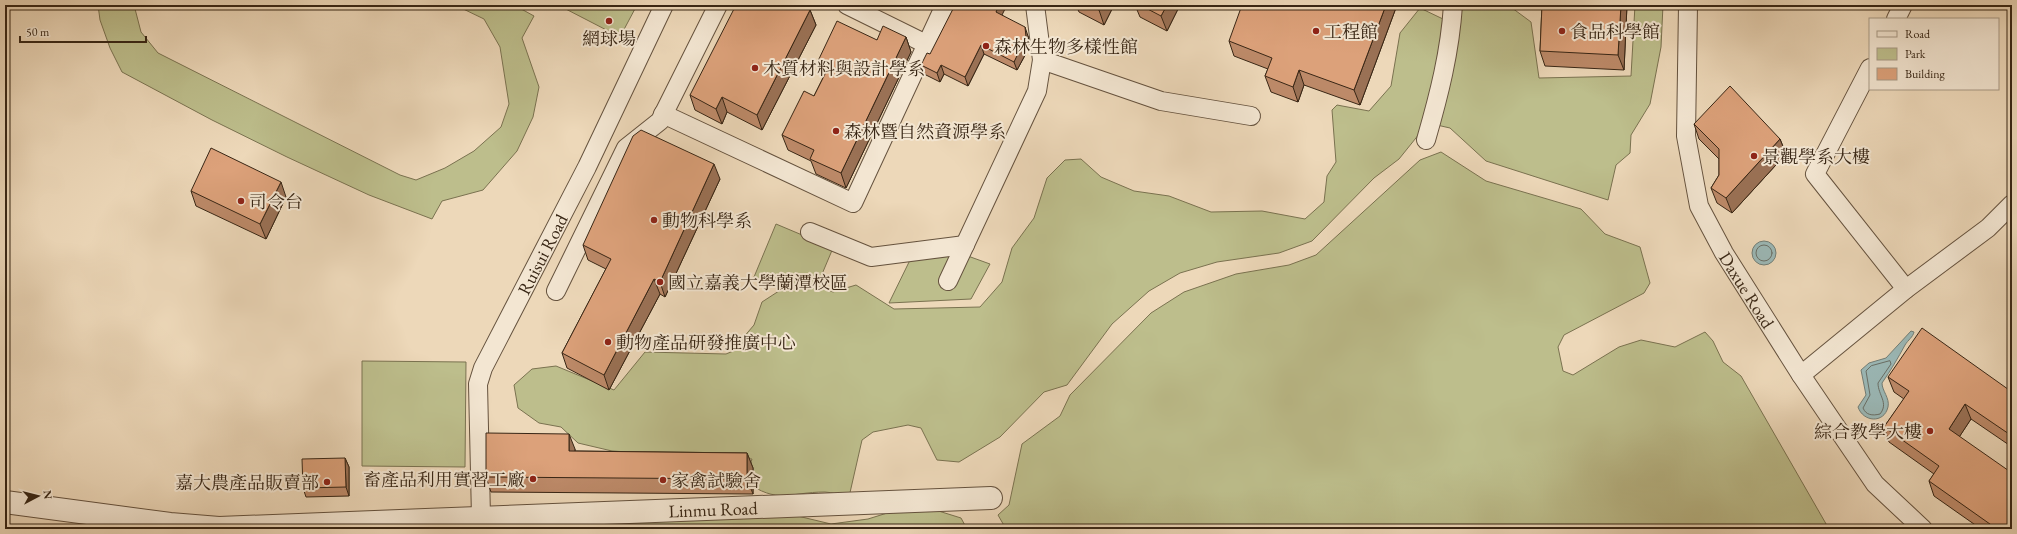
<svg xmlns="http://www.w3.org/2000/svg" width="2017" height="534" font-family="'EB Garamond','Noto Serif TC',serif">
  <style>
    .green { fill: #bdbe8c; stroke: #7a7250 }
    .water { fill: #9bb8b6; stroke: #737e76 }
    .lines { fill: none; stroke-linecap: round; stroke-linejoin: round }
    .shore { stroke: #6a6f66; stroke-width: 1 }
    .minor-casing { stroke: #65523e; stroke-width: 20 }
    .tertiary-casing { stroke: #65523e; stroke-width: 24 }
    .minor { stroke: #f3e6d2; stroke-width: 18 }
    .tertiary { stroke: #f3e6d2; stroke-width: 22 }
    .wall { fill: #bd8a69; stroke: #382615 }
    .shaded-wall { fill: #9a7155; stroke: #382615 }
    .building { fill: #dca17a; stroke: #382615 }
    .poi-dot { fill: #8f2418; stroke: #f3e6d2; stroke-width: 1.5 }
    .labels { text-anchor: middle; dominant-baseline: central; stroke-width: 4; stroke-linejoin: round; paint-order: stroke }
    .poi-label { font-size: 18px; fill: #382615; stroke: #f3e6d2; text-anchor: start }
    .street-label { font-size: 18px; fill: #382615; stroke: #f3e6d2 }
  </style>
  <rect width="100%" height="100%" fill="#edd8b9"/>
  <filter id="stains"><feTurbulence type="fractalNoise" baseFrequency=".005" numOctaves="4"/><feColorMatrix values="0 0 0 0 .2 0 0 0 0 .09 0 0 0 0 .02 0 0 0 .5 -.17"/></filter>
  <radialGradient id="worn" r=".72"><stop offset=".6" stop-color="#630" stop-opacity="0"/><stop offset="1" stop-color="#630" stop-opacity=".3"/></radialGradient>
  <!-- green -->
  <g class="green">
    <path d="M98,5H134L141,32L158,53L400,175L416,180L445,168L474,151L501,127L509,104L500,47L484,19L455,5H514L534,16L522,38L539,87L533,117L517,151L483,190L442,201L432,219L369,195L287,157L212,120L122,72L110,48L100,20Z"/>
    <path d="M558,5H637L620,37Z"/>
    <path d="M1463,5H1508L1531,22L1539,78L1631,76L1635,5H1663L1661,47L1650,104L1631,135L1630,153L1616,165L1608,200L1486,161L1450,128L1428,123L1399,159L1374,178L1312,241L1279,253L1217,262L1180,273L1149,291L1112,324L1067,385L1044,392L1000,437L959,462L937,460L921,428L908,425L873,432L862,440L849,497C841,496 832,492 825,492C789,492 778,505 745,481L752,459L612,451L578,443L561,427L539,423L518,408L514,385L532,369L556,366L614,390L645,352L726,354L743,347L742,339L754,325L762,302L782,289L754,277L776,224L833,248L817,286L833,292L856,285L894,309L980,307L1002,282L1012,248L1034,218L1047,178L1065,160L1081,159L1101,177L1134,191L1169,196L1211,212L1262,211L1305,219L1324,202L1327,176L1336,162L1332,110L1337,105L1369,111L1391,86L1400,33L1420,8L1443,19Z"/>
    <path d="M1441,152L1486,181L1581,209L1605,234L1640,247L1650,283L1644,293L1564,335L1558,347L1563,371L1573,375L1619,347L1641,340L1675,347L1705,332L1713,341L1723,362L1741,376L1829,529H1006L998,515L1009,505L1022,444L1060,416L1070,395L1151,313L1184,292L1236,274L1289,265L1316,255L1420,160Z"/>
    <path d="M954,251L990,264L971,299L889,303L911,258Z"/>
    <path d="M362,361L466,362L465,467L362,466Z"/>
    <path d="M916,504L961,518L967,529H565L692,515L785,513L831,524L868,519Z"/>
  </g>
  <!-- water -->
  <g class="water">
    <circle cx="1764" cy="253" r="12"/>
    <path d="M1911,331L1914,332C1913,337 1908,340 1905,345C1898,358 1891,370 1882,383C1882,391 1890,398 1888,407C1884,424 1863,422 1858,407L1866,395L1861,370L1869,363L1886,358Z"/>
  </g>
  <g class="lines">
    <!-- shore -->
    <g class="shore">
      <circle cx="1764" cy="253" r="8"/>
      <path d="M1890,361L1891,364L1878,383C1878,395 1889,403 1880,414C1872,416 1866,415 1863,408L1870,395L1866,371L1871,366Z"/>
    </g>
    <!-- minor casing -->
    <g class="minor-casing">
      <g id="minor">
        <path d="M847,5L926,44"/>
        <path id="s1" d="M1688,5L1686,136L1699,206L1724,253L1801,375L1875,484L1923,529"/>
        <path d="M1896,19L1903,5"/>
        <path d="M1042,60L1161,101L1251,116"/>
        <path d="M1870,68L1815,174L1906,289"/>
        <path d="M663,114L853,203L945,5"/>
        <path d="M1426,140C1439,95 1450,52 1453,5"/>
        <path d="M810,232L871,257L965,245"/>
        <path d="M948,281L1037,91L1042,60L1035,5"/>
        <path d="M556,291L626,148L660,121L718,5"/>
        <path d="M1801,375L1906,289L1988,228L2012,204"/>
        <path id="s2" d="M481,517L478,384L483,368L587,167L664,5"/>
      </g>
    </g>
    <!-- tertiary casing -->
    <g class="tertiary-casing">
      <g id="tertiary">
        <path id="s3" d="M5,502L170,524L219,528L991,498"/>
      </g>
    </g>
    <!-- minor -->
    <use href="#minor" class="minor"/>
    <!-- tertiary -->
    <use href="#tertiary" class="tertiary"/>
  </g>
  <!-- wall -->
  <g class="wall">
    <path d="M1076,5H1114L1104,25L1079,12Z"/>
    <path d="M1135,5H1180L1167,31L1140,17Z"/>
    <path d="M1397,5L1360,105L1304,85L1298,102L1271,92L1265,76L1268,69L1234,56L1229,41Z"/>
    <path d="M1542,5H1627L1624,70L1545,66L1540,51Z"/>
    <path d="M810,10L816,25L762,130L727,112L722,124L695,110L690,95Z"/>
    <path d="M1002,15L1028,36L1030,46L1017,70L984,54L968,86L944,74L940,82L924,74L921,65L930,54Z"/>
    <path d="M906,37L911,52L846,188L816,174L811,161L788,150L782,135L814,96L824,76L818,61L877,40Z"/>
    <path d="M1694,124L1780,139L1786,154L1732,213L1717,203L1711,188L1719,175V159L1699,139Z"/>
    <path d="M720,179L665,297L660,294L609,390L567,368L562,353L606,269L588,260L583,245Z"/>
    <path d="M191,191L286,197L266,239L196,206Z"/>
    <path d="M1888,377L2012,392V447L1971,419L1959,437L2012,529H1981L1934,496L1929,481L1934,474L1889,442L1884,427L1904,399L1894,392Z"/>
    <path d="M575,449V451L747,453L753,468V494L491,492L486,477Z"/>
    <path d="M345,458L349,467V496L306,497L303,488Z"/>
  </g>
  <!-- shaded-wall -->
  <g class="shaded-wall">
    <path d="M999,5H1007L999,21L996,12Z"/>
    <path d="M1101,5H1114L1104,25L1099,10Z"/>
    <path d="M1167,5H1180L1167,31L1161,16Z"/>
    <path d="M1386,5H1397L1360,105L1354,90Z"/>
    <path d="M1621,5H1627L1624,70L1618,55Z"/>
    <path d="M810,10L816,25L762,130L757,115Z"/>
    <path d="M1025,27L1028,36L1030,46L1017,70L1014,62Z"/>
    <path d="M906,37L911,52L846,188L841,173Z"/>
    <path d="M981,45L984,54L968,86L965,77Z"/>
    <path d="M941,65L944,74L940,82L937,73Z"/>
    <path d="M1299,70L1304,85L1298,102L1293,87Z"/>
    <path d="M722,97L727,112L722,124L716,109Z"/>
    <path d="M1780,139L1786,154L1732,213L1726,198Z"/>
    <path d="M714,164L720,179L665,297L660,282Z"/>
    <path d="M281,182L286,197L266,239L260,224Z"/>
    <path d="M654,279L660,294L609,390L604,375Z"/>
    <path d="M1965,404L1971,419L1954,445L1949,429Z"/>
    <path d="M569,434L575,449L574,466L569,451Z"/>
    <path d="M747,453L753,468V494L747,479Z"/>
    <path d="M345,458L349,467V496L346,487Z"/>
  </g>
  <!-- building -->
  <g class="building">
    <path d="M736,5H800L810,10L757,115L722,97L716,109L690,95Z"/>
    <path d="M955,5H999L996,12L1025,27L1026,37L1014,62L981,45L965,77L941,65L937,73L921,65L927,53L930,54Z"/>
    <path d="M1089,5H1101L1099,10Z"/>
    <path d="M1140,5H1167L1161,16Z"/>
    <path d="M1242,5H1386L1354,90L1299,70L1293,87L1265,76L1272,58L1229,41Z"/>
    <path d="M1542,5H1621L1618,55L1540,51Z"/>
    <path d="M837,21L877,40L883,26L906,37L841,173L810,159L814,150L782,135L804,91L814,96L829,66L818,61Z"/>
    <path d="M1730,86L1780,139L1726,198L1711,188L1719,175V149L1694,124Z"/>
    <path d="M641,130L714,164L660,282L654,279L604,375L562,353L611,259L583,245L633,136Z"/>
    <path d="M211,148L281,182L260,224L191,191Z"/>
    <path d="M1922,328L2012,392V436L1965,404L1949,429L2012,473V529H1997L1929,481L1939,466L1884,427L1909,391L1888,377Z"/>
    <path d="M486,433L569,434V451L747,453V479L486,477Z"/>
    <path d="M345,458L346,487L303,488L302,459Z"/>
  </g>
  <!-- markers -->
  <g class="poi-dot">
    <circle cx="609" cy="21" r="4"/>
    <circle cx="1316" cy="31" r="4"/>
    <circle cx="1562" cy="31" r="4"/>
    <circle cx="986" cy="46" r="4"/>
    <circle cx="755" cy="68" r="4"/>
    <circle cx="836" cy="131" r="4"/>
    <circle cx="1754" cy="156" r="4"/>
    <circle cx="241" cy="201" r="4"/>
    <circle cx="654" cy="220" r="4"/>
    <circle cx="660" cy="282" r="4"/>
    <circle cx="608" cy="342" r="4"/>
    <circle cx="1930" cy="431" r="4"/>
    <circle cx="533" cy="479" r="4"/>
    <circle cx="663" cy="480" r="4"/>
    <circle cx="327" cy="482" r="4"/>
  </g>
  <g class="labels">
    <!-- poi labels -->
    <g class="poi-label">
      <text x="1324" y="31">工程館</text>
      <text x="1570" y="31">食品科學館</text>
      <text x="609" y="38" text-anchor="middle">網球場</text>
      <text x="994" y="46">森林生物多樣性館</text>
      <text x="763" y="68">木質材料與設計學系</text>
      <text x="844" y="131">森林暨自然資源學系</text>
      <text x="1762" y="156">景觀學系大樓</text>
      <text x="249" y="201">司令台</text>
      <text x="662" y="220">動物科學系</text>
      <text x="668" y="282">國立嘉義大學蘭潭校區</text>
      <text x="616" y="342">動物產品研發推廣中心</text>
      <text x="1922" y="431" text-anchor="end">綜合教學大樓</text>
      <text x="525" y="479" text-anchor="end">畜產品利用實習工廠</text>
      <text x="671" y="480">家禽試驗舍</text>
      <text x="319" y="482" text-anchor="end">嘉大農產品販賣部</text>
    </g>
    <!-- street labels -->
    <g class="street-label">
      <text stroke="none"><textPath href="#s2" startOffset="278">Ruisui Road</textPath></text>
      <text stroke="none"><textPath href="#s1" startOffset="299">Daxue Road</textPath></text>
      <text stroke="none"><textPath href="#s3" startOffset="710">Linmu Road</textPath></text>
    </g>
  </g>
  <!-- margin -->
  <rect width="2017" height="534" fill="none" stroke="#edd8b9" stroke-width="20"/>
  <rect x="6" y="6" width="2005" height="522" fill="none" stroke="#382615" stroke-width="2"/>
  <rect x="10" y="10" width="1997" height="514" fill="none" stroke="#382615"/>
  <!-- legend -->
  <rect x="1869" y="18" width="130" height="72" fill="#f3e6d2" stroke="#a89986"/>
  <rect x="1877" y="31" width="20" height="6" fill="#f3e6d2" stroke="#a89986"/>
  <text x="1905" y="38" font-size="12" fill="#382615">Road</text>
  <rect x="1877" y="48" width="20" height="12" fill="#bdbe8c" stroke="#a89986"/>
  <text x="1905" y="58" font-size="12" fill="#382615">Park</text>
  <rect x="1877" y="68" width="20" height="12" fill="#dca17a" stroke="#a89986"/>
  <text x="1905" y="78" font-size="12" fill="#382615">Building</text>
  <!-- north arrow -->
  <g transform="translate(38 496) rotate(83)" stroke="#f3e6d2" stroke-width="3" paint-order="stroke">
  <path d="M0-3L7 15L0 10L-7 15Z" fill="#382615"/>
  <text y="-6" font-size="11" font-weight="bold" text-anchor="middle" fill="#382615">N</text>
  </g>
  <!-- scale -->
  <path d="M20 36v6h126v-6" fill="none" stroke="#382615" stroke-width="2"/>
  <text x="26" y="36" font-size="12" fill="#382615" stroke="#f3e6d2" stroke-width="3" paint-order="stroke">50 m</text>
  <rect width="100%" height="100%" filter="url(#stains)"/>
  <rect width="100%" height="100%" fill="url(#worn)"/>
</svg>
